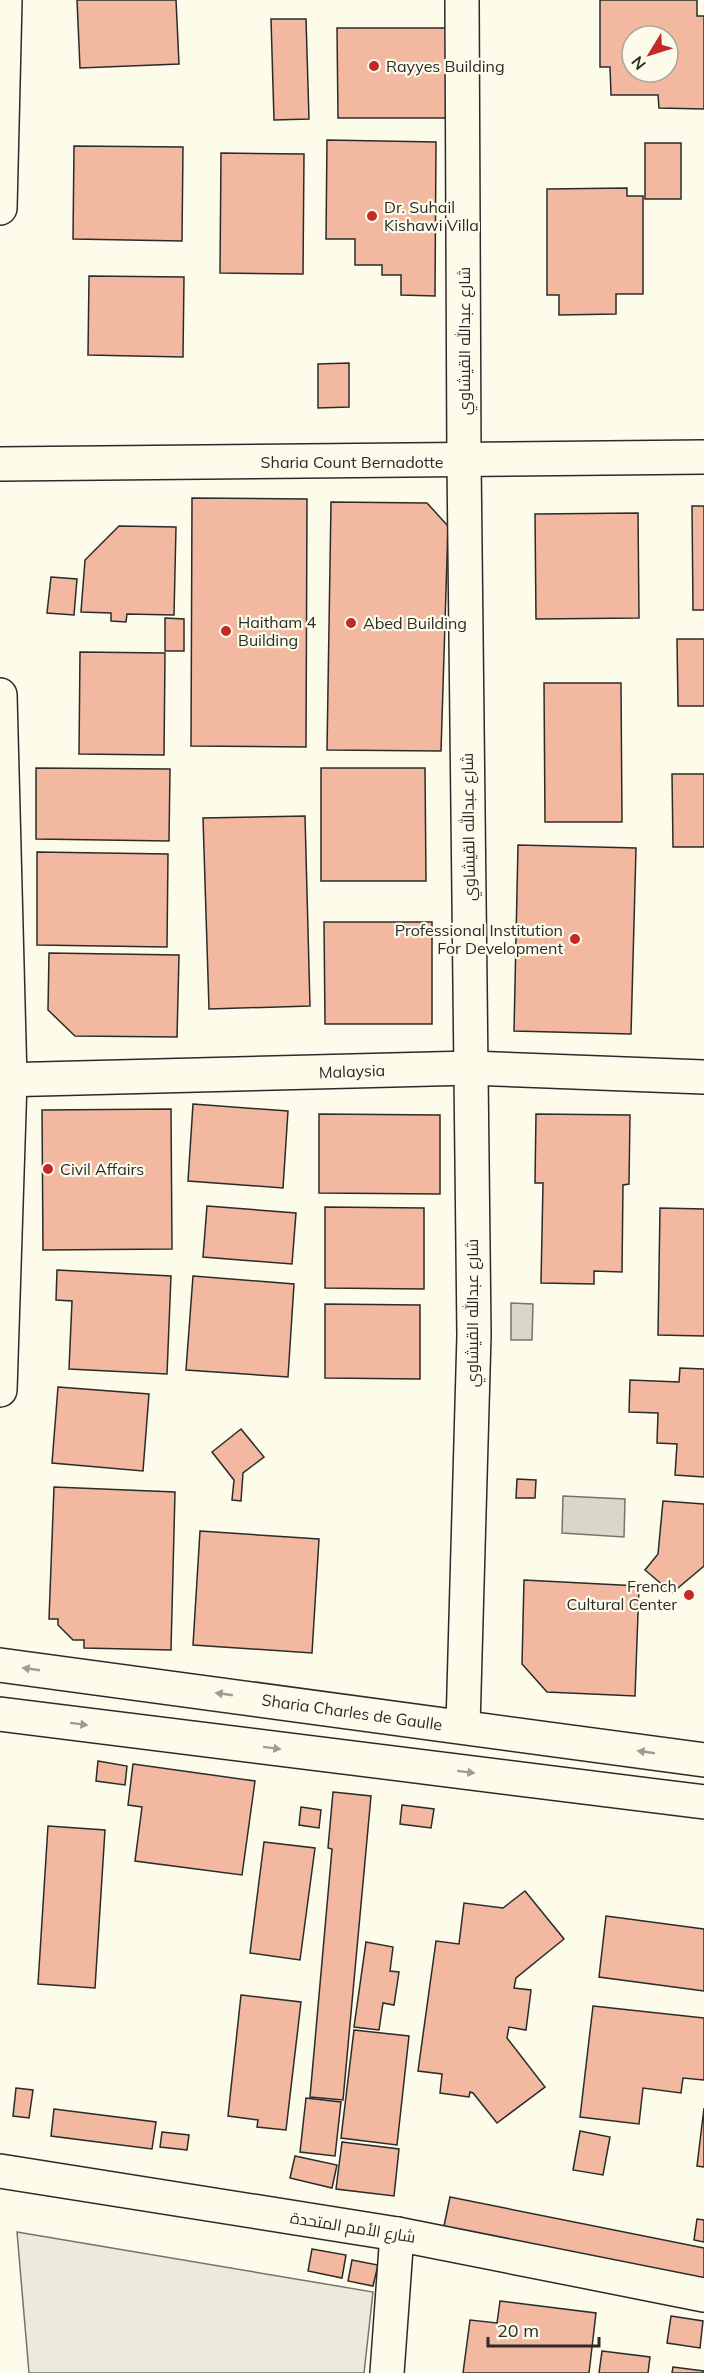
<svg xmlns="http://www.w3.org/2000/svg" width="704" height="2373" font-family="Mulish,Cairo,sans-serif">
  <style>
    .green { fill: #ecebdb; stroke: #74746e; stroke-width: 1.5 }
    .water { fill: #d8d7c9; stroke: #74746e; stroke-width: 1.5 }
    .building { fill: #f2b8a0; stroke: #2b2b2b; stroke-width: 1.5; fill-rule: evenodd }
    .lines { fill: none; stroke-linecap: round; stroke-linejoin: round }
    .minor-casing { stroke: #2b2b2b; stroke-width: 36 }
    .secondary-casing { stroke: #2b2b2b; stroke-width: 36 }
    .minor { stroke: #fdfbea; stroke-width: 33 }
    .secondary { stroke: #fdfbea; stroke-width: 33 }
    .oneway { fill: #9e9d94 }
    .poi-dot { fill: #c62828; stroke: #fdfbea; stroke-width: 2 }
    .labels { text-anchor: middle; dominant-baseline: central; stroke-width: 4.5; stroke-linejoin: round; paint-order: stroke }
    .poi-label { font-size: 16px; fill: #2b2b2b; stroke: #fdfbea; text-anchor: start }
    .street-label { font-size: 16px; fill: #2b2b2b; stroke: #fdfbea }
  </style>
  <rect width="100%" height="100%" fill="#fdfbea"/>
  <!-- green -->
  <path class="green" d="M17,2232L373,2292L364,2373H29Z"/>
  <!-- water -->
  <g class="water">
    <path d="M511,1303L533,1304L532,1340H511Z"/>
    <path d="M563,1496L625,1499L624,1537L562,1533Z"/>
  </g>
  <!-- building -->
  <g class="building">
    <path d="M77,0H176L179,64L80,68Z"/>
    <path d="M600,0H697V16H704V109L659,108L658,95H611L610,67H600ZM632,36H668V72H632Z"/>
    <path d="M271,19H306L309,119L274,120Z"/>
    <path d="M337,28H446L447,118H338Z"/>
    <path d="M327,140L436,142L435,296L401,295V275H382V265H355V239H326Z"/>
    <rect x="645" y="143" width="36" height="56"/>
    <path d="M74,146L183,147L182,241L73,239Z"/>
    <path d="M221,153L304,154L303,274L220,273Z"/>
    <path d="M627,188V196H643V294H616V314L559,315V295H547V189Z"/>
    <path d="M89,276L184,277L183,357L88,355Z"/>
    <path d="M349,363V407L318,408V364Z"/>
    <path d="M192,498L307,499L306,747L191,746Z"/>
    <path d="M331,502L427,503L448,526L441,751L327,750Z"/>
    <path d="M692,506H704V610H693Z"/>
    <path d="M638,513L639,618L536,619L535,514Z"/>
    <path d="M119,526L176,527L174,615L127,614L126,622L111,621V613L81,612L85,560Z"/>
    <path d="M51,577L77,579L74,615L47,613Z"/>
    <path d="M165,618L184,619V651H165Z"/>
    <path d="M677,639H704V706H678Z"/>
    <path d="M80,652L165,653L164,755L79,754Z"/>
    <path d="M544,683H621L622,822H545Z"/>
    <path d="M36,768L170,769L169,841L36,839Z"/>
    <path d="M321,768H425L426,881H321Z"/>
    <path d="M672,774H704V847H673Z"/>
    <path d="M305,816L310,1006L209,1009L203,818Z"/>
    <path d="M518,845L636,848L631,1034L514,1031Z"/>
    <path d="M37,852L168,854L167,947L37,945Z"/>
    <path d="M324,922H432V1024H325Z"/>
    <path d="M49,953L179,955L177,1037L75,1036L48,1010Z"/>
    <path d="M193,1104L288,1111L283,1188L188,1181Z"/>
    <path d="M171,1109L172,1249L43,1250L42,1110Z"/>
    <path d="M319,1114L440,1115V1194L319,1193Z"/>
    <path d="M536,1114L630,1115L629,1184L623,1185L622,1272L594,1271V1284L541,1283L543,1183H535Z"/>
    <path d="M207,1206L296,1213L292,1264L203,1257Z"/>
    <path d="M325,1207L424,1208V1289L325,1288Z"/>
    <path d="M660,1208L704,1209V1336L658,1335Z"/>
    <path d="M57,1270L171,1276L167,1374L69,1369L72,1301L56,1300Z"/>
    <path d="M193,1276L294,1284L288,1377L186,1370Z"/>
    <path d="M325,1304L420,1305V1379L325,1378Z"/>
    <path d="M680,1368L704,1369V1477L675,1475L677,1444L657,1443L658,1413L629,1412L630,1380L679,1382Z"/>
    <path d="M58,1387L149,1394L143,1471L52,1463Z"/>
    <path d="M241,1429L264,1457L243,1473L241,1501L232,1500L234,1480L212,1452Z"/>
    <path d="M517,1479L536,1480L535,1498H516Z"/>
    <path d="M54,1487L175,1492L171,1650L84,1648V1640H73L58,1625V1619H49Z"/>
    <path d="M663,1501L704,1504V1566L672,1593L645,1570L658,1554Z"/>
    <path d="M200,1531L319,1539L312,1653L193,1645Z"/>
    <path d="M524,1580L639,1586L635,1696L547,1692L522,1664Z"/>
    <path d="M98,1761L127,1766L125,1785L96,1781Z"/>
    <path d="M133,1764L255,1781L242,1875L135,1861L142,1807L128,1805Z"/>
    <path d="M333,1792L371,1796L343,2100L310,2097L332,1849L328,1848Z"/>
    <path d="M402,1805L434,1809L431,1828L400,1824Z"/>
    <path d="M301,1807L321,1810L319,1828L299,1825Z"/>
    <path d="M48,1826L105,1830L95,1988L38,1984Z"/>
    <path d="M264,1842L315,1848L300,1960L250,1953Z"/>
    <path d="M525,1891L564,1939L516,1978L514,1988L531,1990L526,2030L509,2027L507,2038L545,2087L497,2123L473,2093L470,2092L469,2097L440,2093L442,2074L418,2071L436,1941L459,1944L464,1903L503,1908Z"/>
    <path d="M606,1916L704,1929V1991L599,1977Z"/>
    <path d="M366,1942L393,1947L390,1971L399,1972L394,2005L383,2003L379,2030L354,2027Z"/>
    <path d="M241,1995L301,2002L286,2130L257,2127L258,2120L228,2116Z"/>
    <path d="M593,2006L704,2018V2080L683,2078L681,2093L643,2088L639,2124L580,2117Z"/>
    <path d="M354,2030L409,2036L397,2145L341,2138Z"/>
    <path d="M16,2088L33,2090L29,2118L13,2116Z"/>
    <path d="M306,2098L341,2102L335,2156L300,2152Z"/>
    <path d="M704,2108V2167L697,2166Z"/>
    <path d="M54,2109L156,2122L152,2149L51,2136Z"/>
    <path d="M580,2131L610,2137L603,2175L573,2170Z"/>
    <path d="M162,2132L189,2135L187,2150L160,2147Z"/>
    <path d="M342,2142L399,2149L394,2196L336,2189Z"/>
    <path d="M295,2156L337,2165L332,2188L290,2178Z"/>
    <path d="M450,2197L704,2248V2283L443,2231Z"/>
    <path d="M697,2219L704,2220V2242L694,2240Z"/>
    <path d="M312,2249L346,2255L342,2278L308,2271Z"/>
    <path d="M352,2260L378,2265L373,2286L348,2281Z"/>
    <path d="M500,2301L596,2313L589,2373H463L470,2320L497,2323Z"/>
    <path d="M671,2316L703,2321L700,2348L667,2343Z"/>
    <path d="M602,2351L650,2357L648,2373H599Z"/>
    <path d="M673,2367L704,2371V2373H672Z"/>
  </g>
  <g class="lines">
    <!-- minor casing -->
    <g class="minor-casing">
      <g id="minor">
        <path d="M462,0L464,461L474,1335L463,1726"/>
        <path d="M0,208L5,0"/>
        <path d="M0,464L704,457"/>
        <path d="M0,695L10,1081L0,1390"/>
        <path d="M0,1080L471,1068L704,1077"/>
        <path d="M0,2171L397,2234L704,2295"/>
        <path d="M387,2373L397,2234"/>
      </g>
    </g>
    <!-- secondary casing -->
    <g class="secondary-casing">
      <g id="secondary">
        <path d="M0,1665L704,1760"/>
        <path d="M0,1714L704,1802"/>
      </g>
    </g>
    <!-- minor -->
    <use href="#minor" class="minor"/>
    <!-- secondary -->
    <use href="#secondary" class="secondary"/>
  </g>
  <!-- one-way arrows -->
  <defs><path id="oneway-solid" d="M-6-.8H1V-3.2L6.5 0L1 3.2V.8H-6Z" transform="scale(1.5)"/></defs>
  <g class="oneway">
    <use href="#oneway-solid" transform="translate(31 1669) rotate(-172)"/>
    <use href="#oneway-solid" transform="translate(224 1694) rotate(-172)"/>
    <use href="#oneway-solid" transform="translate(79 1724) rotate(7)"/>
    <use href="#oneway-solid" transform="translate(272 1748) rotate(7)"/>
    <use href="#oneway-solid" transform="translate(646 1752) rotate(-172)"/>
    <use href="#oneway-solid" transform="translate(466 1772) rotate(7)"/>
  </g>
  <!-- markers -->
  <g class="poi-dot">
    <circle cx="374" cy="66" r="6"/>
    <circle cx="372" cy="216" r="6"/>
    <circle cx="351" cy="623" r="6"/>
    <circle cx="226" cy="631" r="6"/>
    <circle cx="575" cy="939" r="6"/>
    <circle cx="48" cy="1169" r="6"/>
    <circle cx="689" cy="1595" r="6"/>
  </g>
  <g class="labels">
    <!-- poi labels -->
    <g class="poi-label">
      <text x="386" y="66">Rayyes Building</text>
      <text x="384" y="207">Dr. Suhail<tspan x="384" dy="18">Kishawi Villa</tspan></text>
      <text x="238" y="622">Haitham 4<tspan x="238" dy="18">Building</tspan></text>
      <text x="363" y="623">Abed Building</text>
      <text x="563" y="930" text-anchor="end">Professional Institution<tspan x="563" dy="18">For Development</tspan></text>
      <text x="60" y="1169">Civil Affairs</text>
      <text x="677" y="1586" text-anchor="end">French<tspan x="677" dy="18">Cultural Center</tspan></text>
    </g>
    <!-- street labels -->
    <g class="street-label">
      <text transform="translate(464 341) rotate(-90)">شارع عبدالله القيشاوي</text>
      <text x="352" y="462">Sharia Count Bernadotte</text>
      <text transform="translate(468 827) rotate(-91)">شارع عبدالله القيشاوي</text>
      <text transform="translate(352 1071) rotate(-2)">Malaysia</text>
      <text transform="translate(472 1313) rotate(-90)">شارع عبدالله القيشاوي</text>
      <text transform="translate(352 1712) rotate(8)">Sharia Charles de Gaulle</text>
      <text transform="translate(353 2227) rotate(9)">شارع الأمم المتحدة</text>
    </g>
  </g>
  <!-- north arrow -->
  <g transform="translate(650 54) rotate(232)"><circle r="28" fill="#fdfbea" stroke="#a9a89e" stroke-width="1.5"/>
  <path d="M0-4.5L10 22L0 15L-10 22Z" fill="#c62828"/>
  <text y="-9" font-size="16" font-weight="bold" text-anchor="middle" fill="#2b2b2b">N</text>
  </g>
  <!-- scale -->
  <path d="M488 2337v9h111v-9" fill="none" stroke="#2b2b2b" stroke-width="3"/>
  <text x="497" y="2337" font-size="18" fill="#2b2b2b" stroke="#fdfbea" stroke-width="4.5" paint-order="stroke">20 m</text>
</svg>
